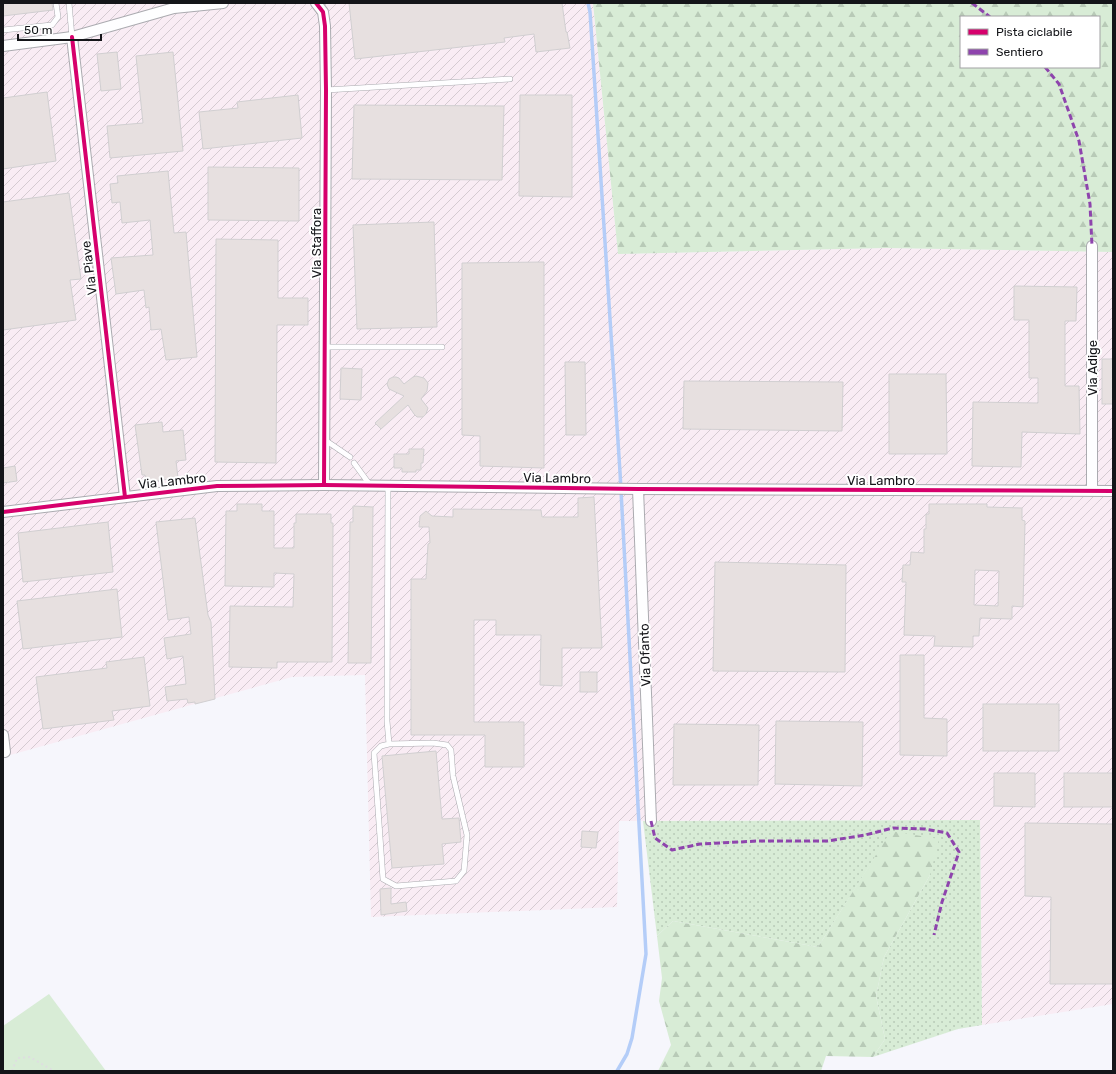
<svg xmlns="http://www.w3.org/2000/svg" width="1116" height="1074" font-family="Rubik,sans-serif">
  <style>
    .industrial { fill: url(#industrial-furrows) }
    .grass { fill: url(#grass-dots) }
    .forest { fill: url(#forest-firs); fill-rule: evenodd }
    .green { fill: #d8ecd6 }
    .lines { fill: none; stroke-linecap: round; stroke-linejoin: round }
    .stream { stroke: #b4cdf8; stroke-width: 3.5 }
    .building { fill: #e7e0e0; stroke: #d1cfd1; fill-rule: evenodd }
    .lane-casing { stroke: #ababb0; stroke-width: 6 }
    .street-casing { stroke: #ababb0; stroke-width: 12 }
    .path { stroke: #dedee0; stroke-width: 2; stroke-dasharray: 2 3; stroke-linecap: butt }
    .lane { stroke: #fefeff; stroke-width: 5 }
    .street { stroke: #fefeff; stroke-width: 10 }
    .quiet { stroke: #8e44ad; stroke-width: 3; stroke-dasharray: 6 3; stroke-linecap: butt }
    .cycleway-casing { stroke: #fff; stroke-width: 6 }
    .cycleway { stroke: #d6006c; stroke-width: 4 }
    .labels { text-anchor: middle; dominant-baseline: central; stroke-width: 4; stroke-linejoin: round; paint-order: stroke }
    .street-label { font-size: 13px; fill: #141519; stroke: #fff }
  </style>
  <defs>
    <pattern id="industrial-furrows" width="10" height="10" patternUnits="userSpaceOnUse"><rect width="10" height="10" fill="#f9ecf4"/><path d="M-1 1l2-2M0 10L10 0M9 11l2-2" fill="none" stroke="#d5cad1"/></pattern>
    <pattern id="grass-dots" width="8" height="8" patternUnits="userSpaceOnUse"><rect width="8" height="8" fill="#d8ecd6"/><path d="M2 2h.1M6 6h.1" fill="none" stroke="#b8cab7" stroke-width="1.8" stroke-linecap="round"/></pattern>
    <pattern id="forest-firs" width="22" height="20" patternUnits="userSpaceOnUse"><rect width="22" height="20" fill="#d8ecd6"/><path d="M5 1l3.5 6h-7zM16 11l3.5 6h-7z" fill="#b8cab7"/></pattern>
  </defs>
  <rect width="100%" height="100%" fill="#f6f6fc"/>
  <!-- industrial -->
  <path class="industrial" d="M3,3H593L618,254L886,248L1113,252V1004L982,1025L980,820L619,821L617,907L371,917L365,675L292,677L3,757Z"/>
  <!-- grass -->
  <path class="grass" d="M980,820L982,1025L958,1029L873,1057L885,1039L876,996L884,957L930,875L891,832L818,947L673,921L657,936L643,821Z"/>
  <!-- forest -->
  <g class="forest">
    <path d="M593,3H1113V252L886,248L618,254ZM961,17H1099V67H961Z"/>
    <path d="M891,831L939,839L930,875L884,957L876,996L885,1039L873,1057L826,1056L821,1071H658L671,1045L659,1001L662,978L657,936L673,921L818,947Z"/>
  </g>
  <!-- green -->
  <path class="green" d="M49,994L106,1071H3V1026Z"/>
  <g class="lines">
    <!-- stream -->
    <path class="stream" d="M588,3L590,12L620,472L646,954L632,1038L627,1054L617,1071"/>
  </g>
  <!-- building -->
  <g class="building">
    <path d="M3,3H52L53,10L3,16Z"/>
    <path d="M349,3H562L566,32H567L570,48L536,52L534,34L504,38L505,42L355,59Z"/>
    <path d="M117,52L121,89L101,91L97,54Z"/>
    <path d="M173,52L183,151L110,158L107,126L143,123L136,56Z"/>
    <path d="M47,92L56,161L3,169V98Z"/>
    <path d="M298,95L302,138L203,149L199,112L238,108L237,102Z"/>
    <path d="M520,95H572V197L519,196Z"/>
    <path d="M354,105L504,106L502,180L352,179Z"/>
    <path d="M208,167L299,168V221L208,220Z"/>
    <path d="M168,171L174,233L186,232L197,357L166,360L161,329L151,330L149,307L146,308L144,290L116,294L111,258L153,255L150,220L122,223L120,202L112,203L110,184L118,183L117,176Z"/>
    <path d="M69,193L81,279L70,280L76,320L3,330V202Z"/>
    <path d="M434,222L437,327L357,329L353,225Z"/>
    <path d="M216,239L278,240V298H308V325H277L276,463L215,462Z"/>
    <path d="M544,262V468L480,466V436L462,435V263Z"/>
    <path d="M1014,286L1077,287L1076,321H1065V386H1079L1080,434L1022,432L1021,467L972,466L973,402L1038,403V378H1029V320H1014Z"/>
    <rect x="1102" y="359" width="11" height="45"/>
    <path d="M565,362H585L586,435H566Z"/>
    <path d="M341,368L362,369L361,400L340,399Z"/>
    <path d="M889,374H946L947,454H889Z"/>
    <path d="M416,376L424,378L428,383L427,391L421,399L428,408L426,414L423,417H417L414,414L408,405L381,429L375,423L404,396L389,389L387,384L389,379L393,377H396L399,378L404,384L413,377Z"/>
    <path d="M684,381L843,382L842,431L683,429Z"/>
    <path d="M162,422L163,432L183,430L186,460L176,461L178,478L146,482L145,475H142L135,425Z"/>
    <path d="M409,449H424L423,463H421V470H416V472H402V468H394V454H409Z"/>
    <path d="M15,466L17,481L3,483V468Z"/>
    <path d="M594,497L602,648H562V686L540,685L541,635H496V620H474V722H524V767H485V735H411V579H426L428,544L430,543L429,527H419L420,516L426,511L432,516L453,517V509L541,510L542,517H578V498Z"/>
    <path d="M237,504H262V511H274V548H294V523H296V514H331V523H333L332,662H277V668L229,667L230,606L293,607L294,574L274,573V587L225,586L226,511H237Z"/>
    <path d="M929,504H987V507L1022,508V520L1025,521L1023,607L1012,606V619L980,618L979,636H973V647L934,646L935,636L904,635L906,582H902L903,565H910L911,552L924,553V529H926V514H929ZM975,570L999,571L998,606L974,605Z"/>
    <path d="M353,506L373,507L371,663H348L350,522H353Z"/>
    <path d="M195,518L208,615L211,622L215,699L195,704V702L188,703L187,699L167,701L165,687L186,684L183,656L167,659L164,638L191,634L189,617L168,620L156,522Z"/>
    <path d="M108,522L113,572L23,582L18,533Z"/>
    <path d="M715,562L846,565L845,672L713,671Z"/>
    <path d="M117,589L122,637L23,649L17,601Z"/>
    <path d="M900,655H924V718L947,719V756L900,755Z"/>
    <path d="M144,657L150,706L112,711L114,720L43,729L36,677L107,668L106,662Z"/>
    <rect x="580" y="672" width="17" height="20"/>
    <rect x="983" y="704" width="76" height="47"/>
    <path d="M776,721L863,722L862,786L775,784Z"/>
    <path d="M674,724L759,725L758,785H673Z"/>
    <path d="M436,751L442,819L459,818L461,842L442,844L444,864L392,868L382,756Z"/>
    <path d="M994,773H1035V807L994,806Z"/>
    <rect x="1064" y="773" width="49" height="34"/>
    <path d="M1025,823L1113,824V984H1050L1051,897L1025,896Z"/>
    <path d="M582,831L598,832L596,848L581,847Z"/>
    <path d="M391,888V904L406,902L407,911L381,915L380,889Z"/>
  </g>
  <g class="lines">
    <!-- lane casing -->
    <g class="lane-casing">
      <g id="lane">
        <path d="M69,3L72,37"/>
        <path d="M3,30L52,25L58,17L56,3"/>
        <path d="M326,90L510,79"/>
        <path d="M325,347H442"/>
        <path d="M325,440L350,457"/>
        <path d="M354,463L370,485"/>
        <path d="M388,487L387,721L389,744L381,746L374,753L383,879L396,886L456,881L464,871L467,835L453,776L451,750L447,745L433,743L389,744"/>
      </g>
    </g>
    <!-- street casing -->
    <g class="street-casing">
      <g id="street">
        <path d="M316,3L323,12L325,26L326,90L324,485"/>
        <path d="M72,37L125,497"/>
        <path d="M3,46L72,37L174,8L223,3"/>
        <path d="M638,489L651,821"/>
        <path d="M1092,490V246"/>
        <path d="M3,512L217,486L324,485L638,489L1113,491"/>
        <path d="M3,735L5,752"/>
      </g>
    </g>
    <!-- path -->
    <path class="path" d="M12,1071L17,1058L30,1057L54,1071"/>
    <!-- lane -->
    <use href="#lane" class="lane"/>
    <!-- street -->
    <use href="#street" class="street"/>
    <!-- quiet -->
    <g class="quiet">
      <path d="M972,3L990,17"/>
      <path d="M1045,67L1059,84L1079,141L1090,204L1092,246"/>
      <path d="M651,821L655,838L672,850L700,844L758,841H828L865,835L893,828L925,829L947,833L959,852L942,902L934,935"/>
    </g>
    <!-- cycleway casing -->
    <g class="cycleway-casing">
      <g id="cycleway">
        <path d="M316,3L323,12L325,26L326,90L324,485"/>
        <path d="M72,37L125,497"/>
        <path d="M3,512L217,486L324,485L638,489L1113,491"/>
      </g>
    </g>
    <!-- cycleway -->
    <use href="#cycleway" class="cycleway"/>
  </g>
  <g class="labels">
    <!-- street labels -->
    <g class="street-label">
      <text transform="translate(316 243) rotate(-90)">Via Staffora</text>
      <text transform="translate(89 268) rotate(-97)">Via Piave</text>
      <text transform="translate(1092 368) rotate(-90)">Via Adige</text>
      <text transform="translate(557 478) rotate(1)">Via Lambro</text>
      <text x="881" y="480">Via Lambro</text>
      <text transform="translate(172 481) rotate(-6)">Via Lambro</text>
      <text transform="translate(645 655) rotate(-92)">Via Ofanto</text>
    </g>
  </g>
  <!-- border -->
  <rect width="1116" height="1074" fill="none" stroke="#141519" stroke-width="8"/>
  <!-- legend -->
  <rect x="960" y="16" width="140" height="52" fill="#ffffff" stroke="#a1a1a3"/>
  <rect x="968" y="29" width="20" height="6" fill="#d6006c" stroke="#a1a1a3"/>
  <text x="996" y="36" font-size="12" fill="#141519">Pista ciclabile</text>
  <rect x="968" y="49" width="20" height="6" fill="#8e44ad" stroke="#a1a1a3"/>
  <text x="996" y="56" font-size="12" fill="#141519">Sentiero</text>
  <!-- scale -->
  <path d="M18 34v6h83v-6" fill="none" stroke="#141519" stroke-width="2"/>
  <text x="24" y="34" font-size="12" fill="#141519" stroke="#ffffff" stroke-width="3" paint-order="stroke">50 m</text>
</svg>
